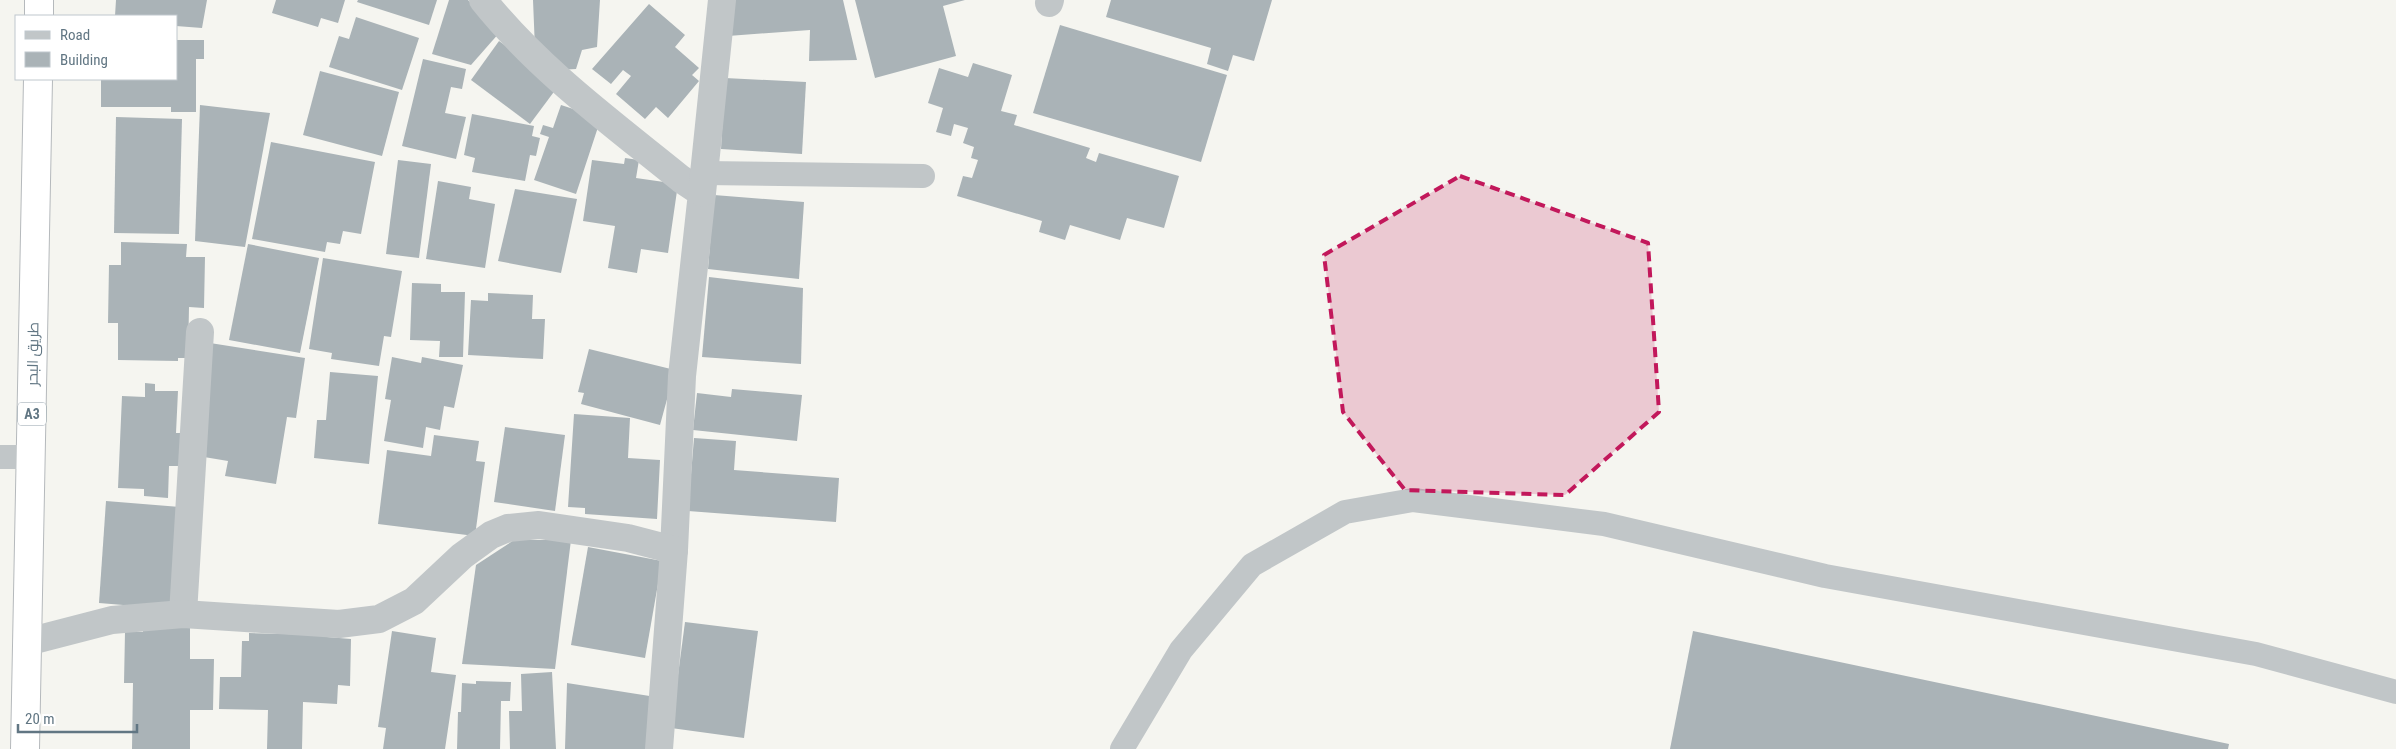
<svg xmlns="http://www.w3.org/2000/svg" width="2396" height="749" font-family="'Roboto Condensed',Cairo,sans-serif">
  <style>
    .building { fill: #aab3b7 }
    .lines { fill: none; stroke-linecap: round; stroke-linejoin: round }
    .trunk-casing { stroke: #b5b9bc; stroke-width: 30 }
    .service { stroke: #c1c6c8; stroke-width: 24 }
    .minor { stroke: #c1c6c8; stroke-width: 28 }
    .trunk { stroke: #fff; stroke-width: 28 }
    .marked { fill: #c2185b; fill-opacity: 0.2; stroke: #c2185b; stroke-width: 4; stroke-dasharray: 10 6; stroke-linejoin: round }
    .labels { text-anchor: middle; dominant-baseline: central; stroke-width: 5; stroke-linejoin: round; paint-order: stroke }
    .shield { fill: #fff; stroke: #909fa8; stroke-width: 1 }
    .shield-label { font-size: 14px; font-weight: bold; fill: #617683 }
    .street-label { font-size: 15px; fill: #617683; stroke: #fff }
  </style>
  <rect width="100%" height="100%" fill="#f5f5f0"/>
  <!-- building -->
  <g class="building">
    <path d="M116,0H207L202,28L176,26V16H115Z"/>
    <path d="M276,0H345L338,23L321,18L318,27L272,13Z"/>
    <path d="M358,0H437L429,25L357,2Z"/>
    <path d="M449,0H468L500,32L471,65L432,54Z"/>
    <path d="M533,0H600L597,47L582,50L576,69L558,70L535,49Z"/>
    <path d="M731,0H843L857,60L809,61L810,30L728,36Z"/>
    <path d="M855,0H965L943,6L956,56L875,78Z"/>
    <path d="M1111,0H1272L1254,61L1233,55L1228,71L1207,64L1211,48L1106,17Z"/>
    <path d="M649,4L685,35L675,47L699,68L692,75L699,81L668,118L656,107L645,119L616,94L631,76L623,70L611,84L592,69Z"/>
    <path d="M356,17L419,38L402,90L329,67L339,36L349,39Z"/>
    <path d="M1060,25L1227,75L1201,162L1033,113Z"/>
    <path d="M176,40H204V59H196V112H171V107H101V79H176Z"/>
    <path d="M499,41L559,85L530,124L471,80Z"/>
    <path d="M423,59L466,69L462,89L451,87L445,113L466,117L456,159L402,146Z"/>
    <path d="M973,63L1012,75L1001,111L1017,115L1014,125L1090,148L1086,158L1096,162L1099,153L1179,176L1164,228L1127,218L1120,240L1070,225L1065,240L1039,232L1042,221L957,196L963,176L972,178L978,160L971,158L974,147L963,143L968,128L954,124L951,136L936,132L943,108L928,103L939,68L968,77Z"/>
    <path d="M320,71L399,92L382,156L303,135Z"/>
    <path d="M725,78L806,82L802,154L721,149Z"/>
    <path d="M200,105L270,113L245,247L195,241Z"/>
    <path d="M561,105L601,118L576,194L534,180L549,137L540,134L543,125L553,128Z"/>
    <path d="M472,114L534,126L532,136L540,138L536,156L530,155L525,181L472,172L475,158L464,155Z"/>
    <path d="M116,117L182,119L179,234L114,233Z"/>
    <path d="M271,142L375,162L361,234L343,231L340,244L327,242L325,252L252,239Z"/>
    <path d="M625,158L639,160L636,178L678,184L668,253L641,249L637,273L608,268L615,226L583,221L592,160L624,164Z"/>
    <path d="M398,160L431,164L419,258L386,254Z"/>
    <path d="M438,181L471,187L469,199L495,204L485,268L426,259Z"/>
    <path d="M515,189L577,199L561,273L498,261Z"/>
    <path d="M714,195L804,202L799,279L708,269Z"/>
    <path d="M121,242L187,244L186,257H205L204,308L189,307L188,358H178V361L118,360V323H108L109,265H121Z"/>
    <path d="M248,244L319,258L300,353L229,340Z"/>
    <path d="M323,258L402,271L391,337L384,336L379,366L331,359L332,353L309,349Z"/>
    <path d="M709,277L803,288L801,364L702,357Z"/>
    <path d="M412,283L441,284V292H465L463,357H439L440,341L410,340Z"/>
    <path d="M488,293L533,295L532,319H545L543,359L468,355L471,300L488,301Z"/>
    <path d="M210,343L305,358L296,418L287,417L276,484L225,476L228,461L198,456Z"/>
    <path d="M589,349L675,370L660,425L581,404L584,393L578,392Z"/>
    <path d="M392,357L421,363L422,357L463,365L454,408L444,406L440,430L426,427L423,448L384,441L391,400L385,399Z"/>
    <path d="M330,372L378,376L369,464L314,458L317,420H326Z"/>
    <path d="M145,383L155,384V391H178L176,433H184L183,466H169L168,498L144,496V489L118,488L122,396L145,397Z"/>
    <path d="M732,389L802,395L797,441L693,430L697,393L731,397Z"/>
    <path d="M574,414L630,418L628,458L660,460L657,519L585,514V508L568,507Z"/>
    <path d="M505,427L565,435L555,511L494,502Z"/>
    <path d="M434,435L479,441L476,461L485,462L475,536L378,524L387,450L431,456Z"/>
    <path d="M694,438L736,441L734,470L839,478L836,522L688,511Z"/>
    <path d="M106,501L180,507L172,609L99,603Z"/>
    <path d="M514,540H571L555,669L462,664L476,565Z"/>
    <path d="M588,547L662,561L645,658L571,645Z"/>
    <path d="M143,622L190,623V659H214L213,710H190V749H132L133,683H124L125,632H143Z"/>
    <path d="M685,622L758,631L744,738L671,728Z"/>
    <path d="M392,631L436,638L431,672L456,675L445,749H383L386,728L378,727Z"/>
    <path d="M1693,631L2229,744L2228,749H1670Z"/>
    <path d="M249,633L327,635V637L351,639L350,686L338,685L337,704L303,702L302,749H267L268,710L219,709L220,677H241L242,641H249Z"/>
    <path d="M552,672L556,749H510L509,711H522L521,674Z"/>
    <path d="M476,681L511,682L510,701H501L500,749H457L458,712H461L462,683L476,684Z"/>
    <path d="M567,683L656,697L652,749H565Z"/>
  </g>
  <g class="lines">
    <!-- trunk casing -->
    <g class="trunk-casing">
      <g id="trunk">
        <path d="M39,16V0"/>
        <path d="M25,749L38,79"/>
      </g>
    </g>
    <!-- service -->
    <g class="service">
      <path d="M704,173L923,176"/>
      <path d="M0,457H31"/>
      <path d="M1122,749L1181,650L1252,565L1345,512L1413,500L1604,524L1825,576L2256,654L2396,692"/>
    </g>
    <!-- minor -->
    <g class="minor">
      <path d="M483,0C539,70 612,123 681,179L702,193L682,376L674,550"/>
      <path d="M1049,3L1050,0"/>
      <path d="M702,193L722,0"/>
      <path d="M183,614L200,332"/>
      <path d="M27,642L112,620L183,614L339,624L379,619L414,601L462,556L491,535L508,528L539,525L628,538L674,550L659,749"/>
    </g>
    <!-- trunk -->
    <use href="#trunk" class="trunk"/>
  </g>
  <!-- marked area -->
  <path class="marked" d="M1460,176L1648,243L1659,412L1565,495L1405,490L1343,412L1324,255Z"/>
  <g class="labels">
    <!-- shield labels -->
    <rect class="shield" x="18" y="402.5" width="28" height="23" rx="4"/>
    <g class="shield-label">
      <text x="32" y="414">A3</text>
    </g>
    <!-- street labels -->
    <g class="street-label">
      <text transform="translate(33 354) rotate(-89)">طريق البحر</text>
    </g>
  </g>
  <!-- legend -->
  <rect x="15" y="15" width="162" height="65" fill="#ffffff" stroke="#c0c8cd"/>
  <rect x="25" y="31" width="25" height="8" fill="#c1c6c8" stroke="#c0c8cd"/>
  <text x="60" y="40" font-size="15" fill="#617683">Road</text>
  <rect x="25" y="52" width="25" height="15" fill="#aab3b7" stroke="#c0c8cd"/>
  <text x="60" y="65" font-size="15" fill="#617683">Building</text>
  <!-- scale -->
  <path d="M18 724v8h119v-8" fill="none" stroke="#617683" stroke-width="2.5"/>
  <text x="25" y="724" font-size="15" fill="#617683" stroke="#ffffff" stroke-width="4" paint-order="stroke">20 m</text>
</svg>
